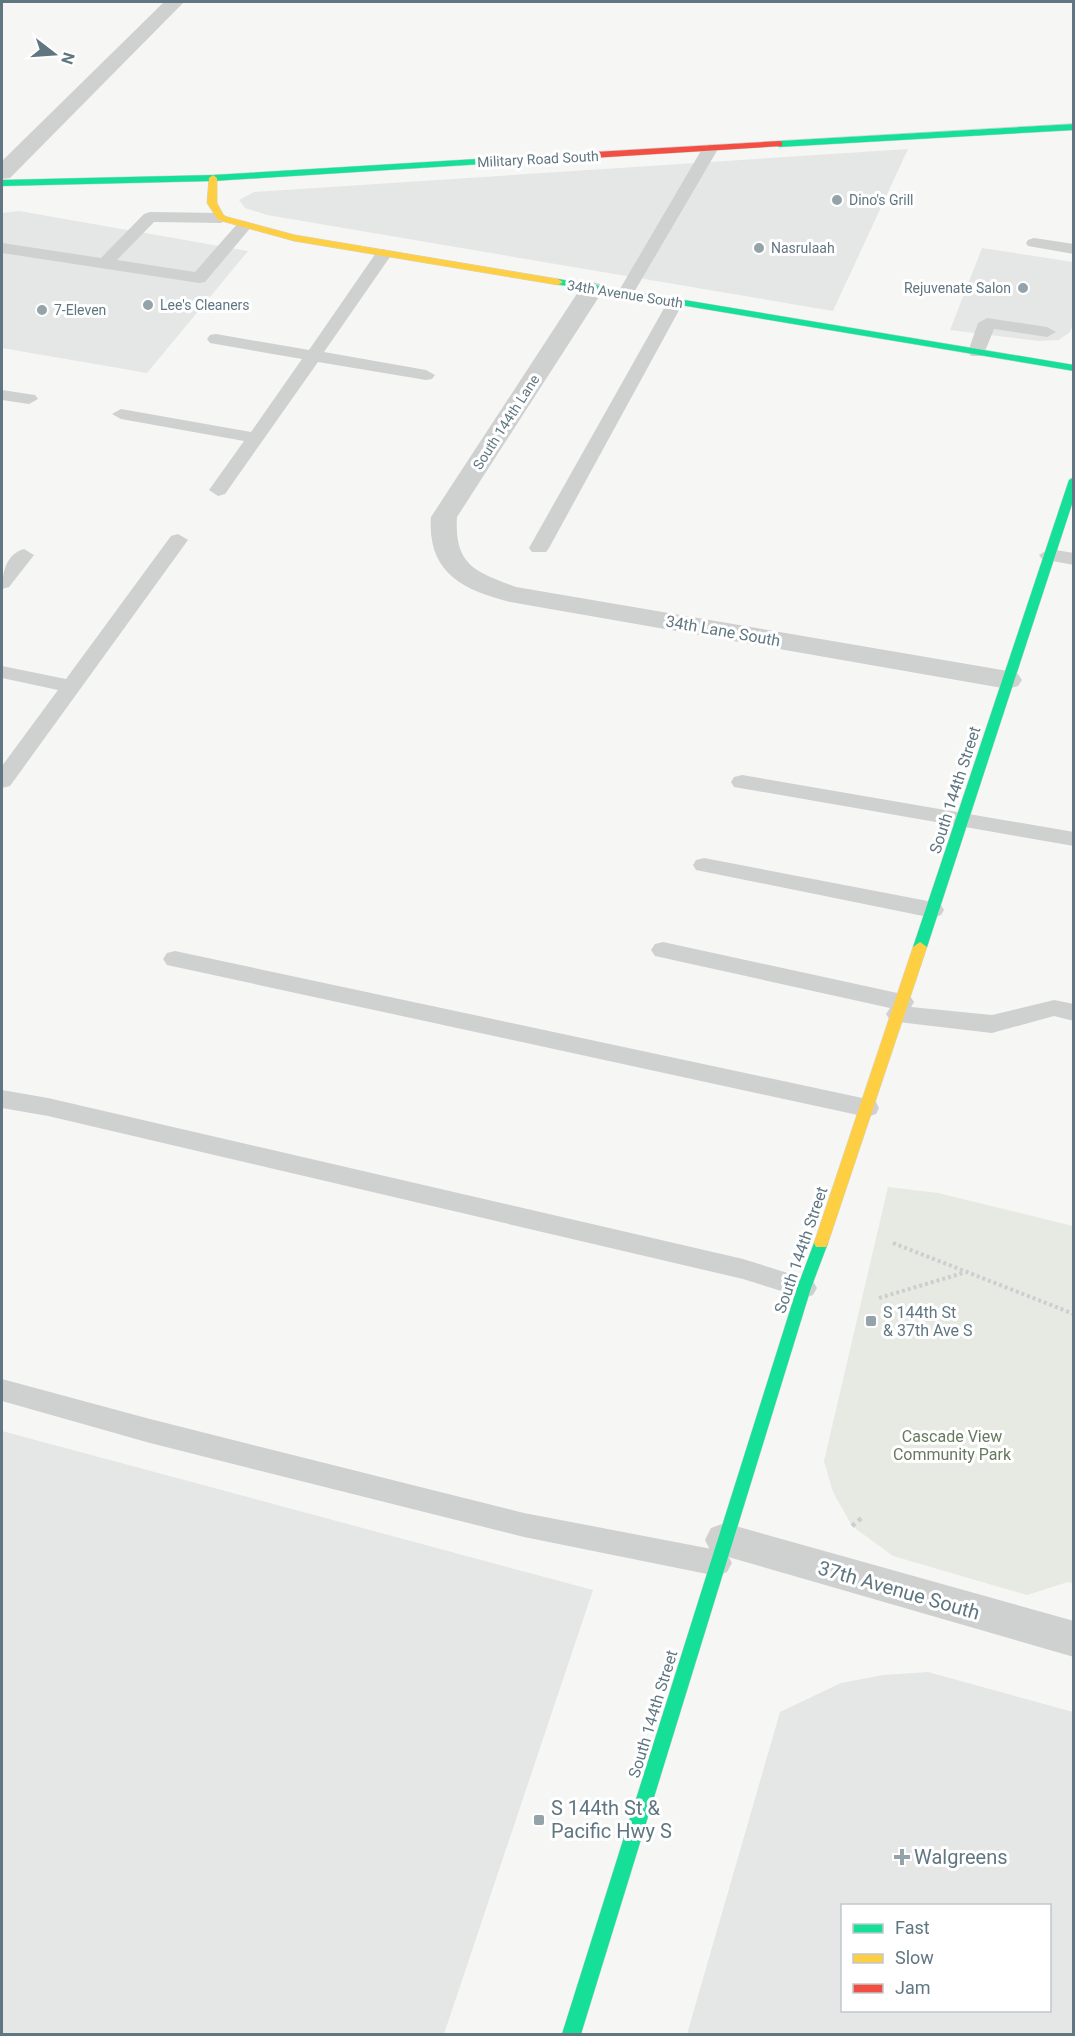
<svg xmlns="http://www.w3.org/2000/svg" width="1075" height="2036" font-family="Roboto,sans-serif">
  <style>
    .built { fill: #e5e7e6; fill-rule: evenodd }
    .green { fill: #e6eae3 }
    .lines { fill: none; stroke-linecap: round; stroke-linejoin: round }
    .fast-casing { stroke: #d0d3d4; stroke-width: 1 }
    .slow-casing { stroke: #d0d3d4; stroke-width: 1 }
    .jam-casing { stroke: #d0d3d4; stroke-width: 1 }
    .path-far1 { stroke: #cccecf; stroke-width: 4; stroke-dasharray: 3 3; stroke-linecap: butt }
    .path { stroke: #cccecf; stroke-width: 4.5; stroke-dasharray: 4 4; stroke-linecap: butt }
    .lane { fill: #cfd0d0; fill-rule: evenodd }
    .street { fill: #cfd0d0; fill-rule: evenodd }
    .fast { fill: #16e098; fill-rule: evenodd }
    .slow { fill: #ffcf43; fill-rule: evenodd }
    .jam { fill: #f24e42; fill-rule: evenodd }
    .poi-dot { fill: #94a3aa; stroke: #fff; stroke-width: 2 }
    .labels { text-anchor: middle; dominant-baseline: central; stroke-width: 6; stroke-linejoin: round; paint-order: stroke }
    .far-street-label { font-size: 14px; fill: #607782; stroke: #fff }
    .far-poi-label { font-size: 14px; fill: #607782; stroke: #fff; text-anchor: start }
    .street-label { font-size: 16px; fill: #607782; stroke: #fff }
    .poi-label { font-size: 16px; fill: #607782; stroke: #fff; text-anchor: start }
    .park-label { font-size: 16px; fill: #67795f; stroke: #fff }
    .near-street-label { font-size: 20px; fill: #607782; stroke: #fff }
    .near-poi-label { font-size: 20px; fill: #607782; stroke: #fff; text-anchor: start }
  </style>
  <rect width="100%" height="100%" fill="#f6f6f5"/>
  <!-- built -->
  <g class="built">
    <path d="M908,149L833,311L267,215L245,208L239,200L254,192Z"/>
    <path d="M19,211L248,251L147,373L2,348V213Z"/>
    <path d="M982,248L1073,262V324L1070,332L1059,340L1039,341L950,330Z"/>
    <path d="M2,1431L593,1590L444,2034H2Z"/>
    <path d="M928,1672L1073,1712V2034H687L780,1712L841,1683L883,1675ZM842,1906H1050V2010H842Z"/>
  </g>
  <!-- green -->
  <path class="green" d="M888,1187L938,1193L1073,1226V1583L1068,1582L1027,1595L893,1556L852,1526L833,1492L824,1461Z"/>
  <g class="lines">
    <!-- fast casing -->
    <g class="fast-casing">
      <g id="fast">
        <path d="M1074,124V130L779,147L775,144L779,141Z"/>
        <path d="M544,155L547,156V160L213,181L2,186V180L213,175Z"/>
        <path d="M558,279L1074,365V371L555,284L553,282Z"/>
        <path d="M1074,477V498L927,947L920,952L915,950L913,947L1069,480Z"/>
        <path d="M821,1237L826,1239L828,1243L811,1288L581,2034H562L797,1288L814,1243L816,1239Z"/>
      </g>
    </g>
    <!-- slow casing -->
    <g class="slow-casing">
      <g id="slow">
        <path d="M213,175L217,178V203L224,216L295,235L558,279L563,282L558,285L294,241L218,220L207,203L209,178Z"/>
        <path d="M920,942L927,947L828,1243L826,1247H816L814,1243L913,947Z"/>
      </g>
    </g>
    <!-- jam casing -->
    <g class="jam-casing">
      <path id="jam" d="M779,141L782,142V146L544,161L540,158L544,155Z"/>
    </g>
    <!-- path-far1 -->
    <g class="path-far1">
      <path d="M893,1243L1074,1314"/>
      <path d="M879,1298L963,1273"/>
    </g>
    <!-- path -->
    <path class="path" d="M852,1526L864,1516"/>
    <!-- lane -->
    <g class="lane">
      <path d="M710,144L718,149L633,294L631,298H619L617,294L702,149Z"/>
      <path d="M150,212L221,213L229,218L221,223L154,222L117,260L195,272L238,223L244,221L252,226L205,282L199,283L2,253V243L101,258L144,214Z"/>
      <path d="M1034,238L1074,244V254L1028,246L1026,243L1028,240Z"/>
      <path d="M384,249L392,254L324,352L426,370L435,375L432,379L426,380L318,362L225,494L218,496L209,490L244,441L121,419L112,414L121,409L251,432L302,359L210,343L207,339L210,335L216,334L309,350L378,250Z"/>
      <path d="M675,298L683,303L549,548L546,552H532L529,548L667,303Z"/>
      <path d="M987,318L1047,327L1056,332L1047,337L994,329L983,356H971L968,352L978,323Z"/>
      <path d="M2,390L35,395L38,399L29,404L2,400Z"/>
      <path d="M178,534L188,540L10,786L2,788V766L58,690L2,678V666L66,679L171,536Z"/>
      <path d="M24,549L34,555L9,587L2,589C2,573 6,554 24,549Z"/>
      <path d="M1049,549L1074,553V565L1042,559L1039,555Z"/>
      <path d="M742,775L1074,832V846L734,787L731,782L734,777Z"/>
      <path d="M704,858L933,902L941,905L944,910L941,915L933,918L696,870L693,865L696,860Z"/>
      <path d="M663,942L902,994L910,996L914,1002L911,1007L992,1015L1054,1000L1074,1004V1021L1054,1016L992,1033L898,1022L890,1020L886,1014L890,1008L655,956L651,950L655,944Z"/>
      <path d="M175,951L867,1099L876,1102L879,1108L876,1114L867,1117L167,965L163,959L167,953Z"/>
      <path d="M2,1090L48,1098L743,1259L813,1281L817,1288L813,1295L804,1298L743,1279L48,1116L2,1108Z"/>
      <path d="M2,1379L150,1419L524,1513L717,1550L727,1554L732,1563L727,1572L717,1576L524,1537L150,1443L2,1401Z"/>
    </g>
    <!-- street -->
    <g class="street">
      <path d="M164,2H184L10,178L2,179V161Z"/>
      <path d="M592,282L600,284L604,289L457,517C454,565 475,572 516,587L1008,671L1018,674L1022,680L1018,686L1008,689L510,602C462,590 427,572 431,517L580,289L584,284Z"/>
      <path d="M725,1523L1074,1621V1657L711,1552L705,1540L711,1528Z"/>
    </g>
    <!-- fast -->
    <use href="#fast" class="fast"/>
    <!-- slow -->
    <use href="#slow" class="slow"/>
    <!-- jam -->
    <use href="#jam" class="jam"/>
  </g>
  <!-- markers -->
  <g class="poi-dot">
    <circle cx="837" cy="200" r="6"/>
    <circle cx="759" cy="248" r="6"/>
    <circle cx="1023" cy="288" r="6"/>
    <circle cx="148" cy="305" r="6"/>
    <circle cx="42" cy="310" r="6"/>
    <rect x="865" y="1315" width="12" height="12" rx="3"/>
    <rect x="533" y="1814" width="12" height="12" rx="3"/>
    <path d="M899 1848h6v6h6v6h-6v6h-6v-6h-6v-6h6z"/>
  </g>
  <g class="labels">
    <!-- far-street labels -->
    <g class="far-street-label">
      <text transform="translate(538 159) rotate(-3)">Military Road South</text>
      <text transform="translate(625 294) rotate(9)">34th Avenue South</text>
      <text transform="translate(506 422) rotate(-57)">South 144th Lane</text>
    </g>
    <!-- far-poi labels -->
    <g class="far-poi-label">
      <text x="849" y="200">Dino's Grill</text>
      <text x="771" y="248">Nasrulaah</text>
      <text x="1011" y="288" text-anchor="end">Rejuvenate Salon</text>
      <text x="160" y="305">Lee's Cleaners</text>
      <text x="54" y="310">7-Eleven</text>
    </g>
    <!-- street labels -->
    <g class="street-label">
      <text transform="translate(723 631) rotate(10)">34th Lane South</text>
      <text transform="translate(955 790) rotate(-72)">South 144th Street</text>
      <text transform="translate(801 1250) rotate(-71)">South 144th Street</text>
      <text transform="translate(653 1714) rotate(-73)">South 144th Street</text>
    </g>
    <!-- poi labels -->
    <g class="poi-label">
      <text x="883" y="1312">S 144th St<tspan x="883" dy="18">&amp; 37th Ave S</tspan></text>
    </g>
    <!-- park labels -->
    <g class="park-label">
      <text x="952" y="1436">Cascade View<tspan x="952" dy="18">Community Park</tspan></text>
    </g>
    <!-- near-street labels -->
    <g class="near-street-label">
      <text transform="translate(899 1590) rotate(16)">37th Avenue South</text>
    </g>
    <!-- near-poi labels -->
    <g class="near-poi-label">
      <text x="551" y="1808">S 144th St &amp;<tspan x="551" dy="23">Pacific Hwy S</tspan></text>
      <text x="914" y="1857">Walgreens</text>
    </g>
  </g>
  <!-- border -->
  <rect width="1075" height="2036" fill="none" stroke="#607782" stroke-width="6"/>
  <!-- legend -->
  <rect x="841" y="1904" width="210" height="108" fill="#ffffff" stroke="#bfc9cd" stroke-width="1.5"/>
  <rect x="853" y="1924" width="30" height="9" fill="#16e098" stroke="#bfc9cd" stroke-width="1.5"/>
  <text x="895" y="1934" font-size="18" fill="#607782">Fast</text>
  <rect x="853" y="1954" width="30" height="9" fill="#ffcf43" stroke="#bfc9cd" stroke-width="1.5"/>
  <text x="895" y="1964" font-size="18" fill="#607782">Slow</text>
  <rect x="853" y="1984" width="30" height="9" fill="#f24e42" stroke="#bfc9cd" stroke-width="1.5"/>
  <text x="895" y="1994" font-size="18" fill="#607782">Jam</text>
  <!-- north arrow -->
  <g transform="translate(54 54) rotate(107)" stroke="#ffffff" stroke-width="4.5" paint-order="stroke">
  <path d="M0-4.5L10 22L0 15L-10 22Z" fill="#607782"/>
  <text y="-9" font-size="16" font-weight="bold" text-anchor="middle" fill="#607782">N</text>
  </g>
</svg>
